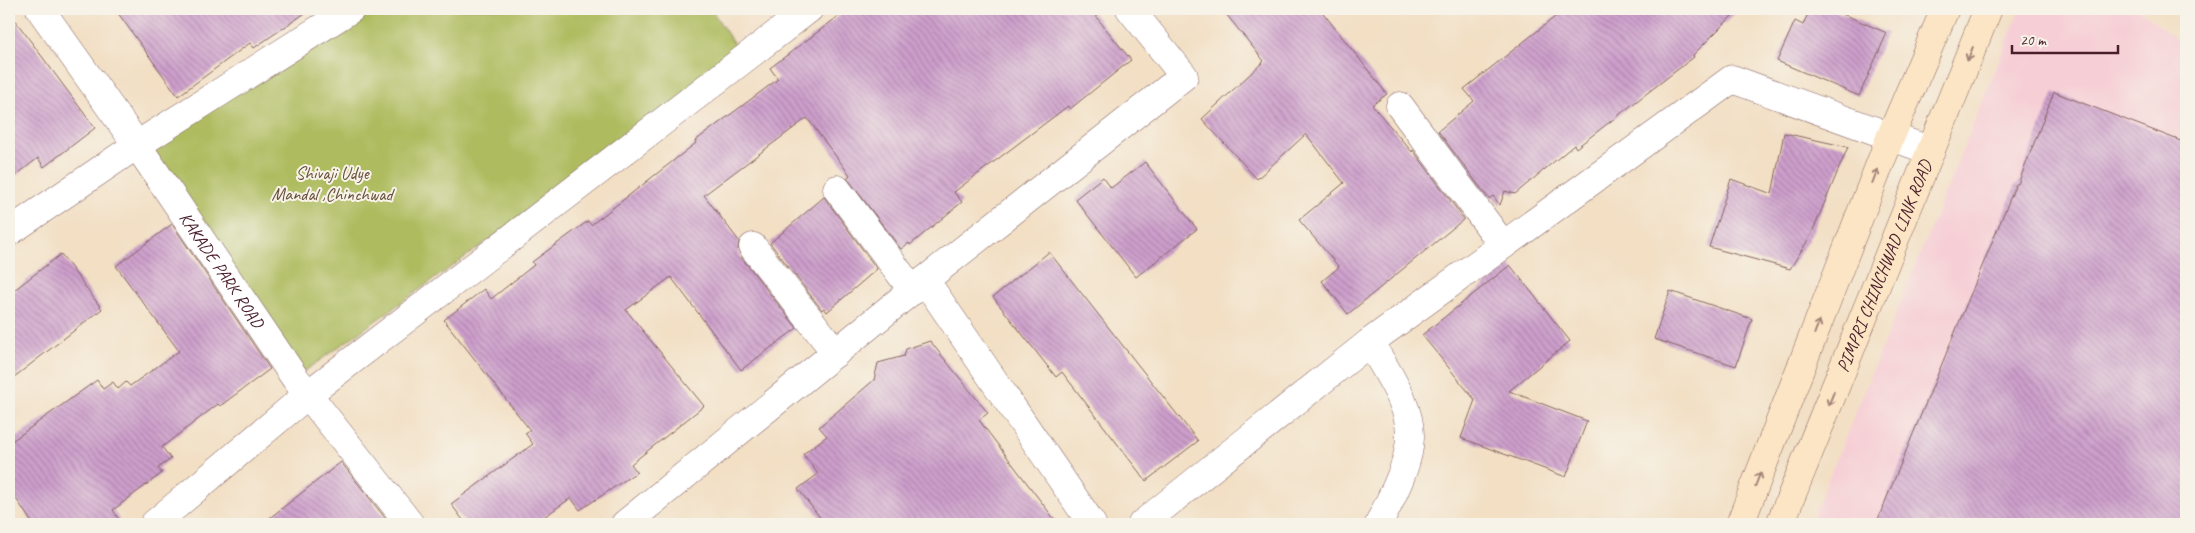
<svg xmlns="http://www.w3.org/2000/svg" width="2195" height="533" font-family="Caveat,sans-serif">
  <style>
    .built { fill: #f6cfd6 }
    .green { fill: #aebc5f; stroke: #7c6e45 }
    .building { fill: url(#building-back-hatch) }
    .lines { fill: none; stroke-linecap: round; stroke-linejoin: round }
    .minor-casing { stroke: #856261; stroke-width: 29 }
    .secondary-casing { stroke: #856261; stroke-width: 29 }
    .minor { stroke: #fff; stroke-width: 28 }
    .secondary { stroke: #fce5c4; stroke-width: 28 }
    .oneway { stroke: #a38278 }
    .labels { text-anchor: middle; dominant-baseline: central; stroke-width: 4; stroke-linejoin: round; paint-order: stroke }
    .park-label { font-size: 18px; fill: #684e3b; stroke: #f7f3e8 }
    .street-label { font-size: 18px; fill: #4a1f2b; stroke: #f7f3e8 }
  </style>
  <defs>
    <pattern id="building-back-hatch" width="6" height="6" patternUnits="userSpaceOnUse" patternTransform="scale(1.25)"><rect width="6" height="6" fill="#cd9fcc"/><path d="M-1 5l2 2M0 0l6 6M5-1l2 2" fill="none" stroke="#a881a6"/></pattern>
  </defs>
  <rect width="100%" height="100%" fill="#f7f3e8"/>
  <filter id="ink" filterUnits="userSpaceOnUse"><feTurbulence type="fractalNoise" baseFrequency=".02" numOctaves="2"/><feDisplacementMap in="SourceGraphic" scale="10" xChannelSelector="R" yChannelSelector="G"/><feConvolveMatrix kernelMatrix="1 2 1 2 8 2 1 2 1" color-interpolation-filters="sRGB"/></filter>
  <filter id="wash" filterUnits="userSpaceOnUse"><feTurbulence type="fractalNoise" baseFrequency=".0096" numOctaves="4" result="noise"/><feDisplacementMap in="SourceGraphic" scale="20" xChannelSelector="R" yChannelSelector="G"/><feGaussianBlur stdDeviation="1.12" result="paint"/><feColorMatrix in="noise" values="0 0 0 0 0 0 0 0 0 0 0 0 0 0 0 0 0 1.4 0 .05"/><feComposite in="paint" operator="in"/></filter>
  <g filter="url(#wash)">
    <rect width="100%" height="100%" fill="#f2dfc4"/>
    <!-- built -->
    <path class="built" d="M2020,9H2138L2185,46L2186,43V524H1810Z"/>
    <!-- green -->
    <path class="green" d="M351,9H711L744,59L295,378L137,145Z"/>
    <g id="blocks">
      <!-- building -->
      <g class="building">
        <path d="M115,9H311L254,48L250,43L178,96Z"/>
        <path d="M848,9H1090L1131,60L1070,109L1068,106L954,192L962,202L910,245L909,243L901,249L847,178L850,175L807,118L704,195L739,241L738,249L741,257L797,328L741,370L671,277L626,310L704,406L631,464L637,472L580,510L571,498L534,524H466L451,504L533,444L525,433L530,430L444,320L484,289L491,299L534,265L532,262L588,221L591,225L696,143L695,141L778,79L770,68Z"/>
        <path d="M1222,9H1320L1387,94L1372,105L1412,152L1413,150L1464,219L1348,314L1322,281L1339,267L1299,220L1344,183L1306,134L1257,179L1202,119L1264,61Z"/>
        <path d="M1565,9H1739L1693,55L1694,57L1576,148L1574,145L1515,194L1505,191L1500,205L1493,196L1489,199L1438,131L1474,101L1464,89Z"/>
        <path d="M1810,9H1831L1887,33L1859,96L1777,61L1795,21L1803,25Z"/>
        <path d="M9,12L95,128L44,167L38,158L9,181Z"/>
        <path d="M2054,92L2186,143V524H1876L2016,184H2018Z"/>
        <path d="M1784,133L1848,147L1811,235L1790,269L1709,247L1731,179L1772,194Z"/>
        <path d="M1145,162L1197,229L1136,277L1075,199L1103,177L1111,188Z"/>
        <path d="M824,197L877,269L827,312L824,308L822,310L770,243Z"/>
        <path d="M172,224L270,369L220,406L218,404L162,447L171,459L158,468L162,473L113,510L122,524H33L9,488V443L97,380L103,389L113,382L118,389L126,382L130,386L179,351L116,266Z"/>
        <path d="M1049,252L1198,441L1146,481L1062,372L1056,377L993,297Z"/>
        <path d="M61,254L102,309L9,381V294Z"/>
        <path d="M1510,265L1570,341L1509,391L1587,421L1566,477L1461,438L1475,400L1422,335Z"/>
        <path d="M1670,291L1752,319L1736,366L1654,339Z"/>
        <path d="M930,341L988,413L979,420L1058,524H825L798,489L818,474L803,454L827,436L819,427L874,380L878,363L904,356L906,349Z"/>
        <path d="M341,462L390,524H262Z"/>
      </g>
    </g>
  </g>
  <g filter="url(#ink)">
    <use href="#blocks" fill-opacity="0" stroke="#856261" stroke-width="1"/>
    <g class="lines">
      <!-- minor casing -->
      <g class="minor-casing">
        <g id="minor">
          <path id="s1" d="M40,9L137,145L295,378L410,524"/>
          <path d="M1400,106L1503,245"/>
          <path d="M837,189L913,291"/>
          <path d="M9,232L137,145L351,9"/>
          <path d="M753,247L836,353"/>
          <path d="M925,280L1092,524"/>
          <path d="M1370,342C1385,370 1411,404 1410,437C1409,467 1391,497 1379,524"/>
          <path d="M154,524L307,395L809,9"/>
          <path d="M625,524L925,280L1184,76L1130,9"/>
          <path d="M1142,524L1370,342L1732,79L1931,151"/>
        </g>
      </g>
      <!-- secondary casing -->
      <g class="secondary-casing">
        <g id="secondary">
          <path d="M1740,524L1890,138L1945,9"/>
          <path id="s2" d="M1780,524L1988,9"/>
        </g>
      </g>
      <!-- minor -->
      <use href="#minor" class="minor"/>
      <!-- secondary -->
      <use href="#secondary" class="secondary"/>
    </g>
    <!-- one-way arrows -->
    <defs><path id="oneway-shaft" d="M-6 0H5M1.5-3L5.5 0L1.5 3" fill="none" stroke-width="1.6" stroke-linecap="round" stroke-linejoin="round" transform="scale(1.25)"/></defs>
    <g class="oneway">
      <use href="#oneway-shaft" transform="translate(1970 54) rotate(112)"/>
      <use href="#oneway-shaft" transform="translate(1875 176) rotate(-69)"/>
      <use href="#oneway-shaft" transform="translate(1817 327) rotate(-69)"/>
      <use href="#oneway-shaft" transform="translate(1831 399) rotate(112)"/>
      <use href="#oneway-shaft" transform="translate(1758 479) rotate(-69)"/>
    </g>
  </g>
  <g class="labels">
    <!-- park labels -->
    <g class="park-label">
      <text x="332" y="173">Shivaji Udye<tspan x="332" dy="21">Mandal ,Chinchwad</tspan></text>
    </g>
    <!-- street labels -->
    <g class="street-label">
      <text stroke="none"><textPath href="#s2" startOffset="278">PIMPRI CHINCHWAD LINK ROAD</textPath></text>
      <text stroke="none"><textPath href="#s1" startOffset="318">KAKADE PARK ROAD</textPath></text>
    </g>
  </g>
  <!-- margin -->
  <rect width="2195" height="533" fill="none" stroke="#f7f3e8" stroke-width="30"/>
  <!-- scale -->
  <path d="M2012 45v8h106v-8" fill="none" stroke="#4a1f2b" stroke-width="2.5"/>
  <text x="2020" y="45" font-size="15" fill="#4a1f2b" stroke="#f7f3e8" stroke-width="4" paint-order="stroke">20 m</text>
</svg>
